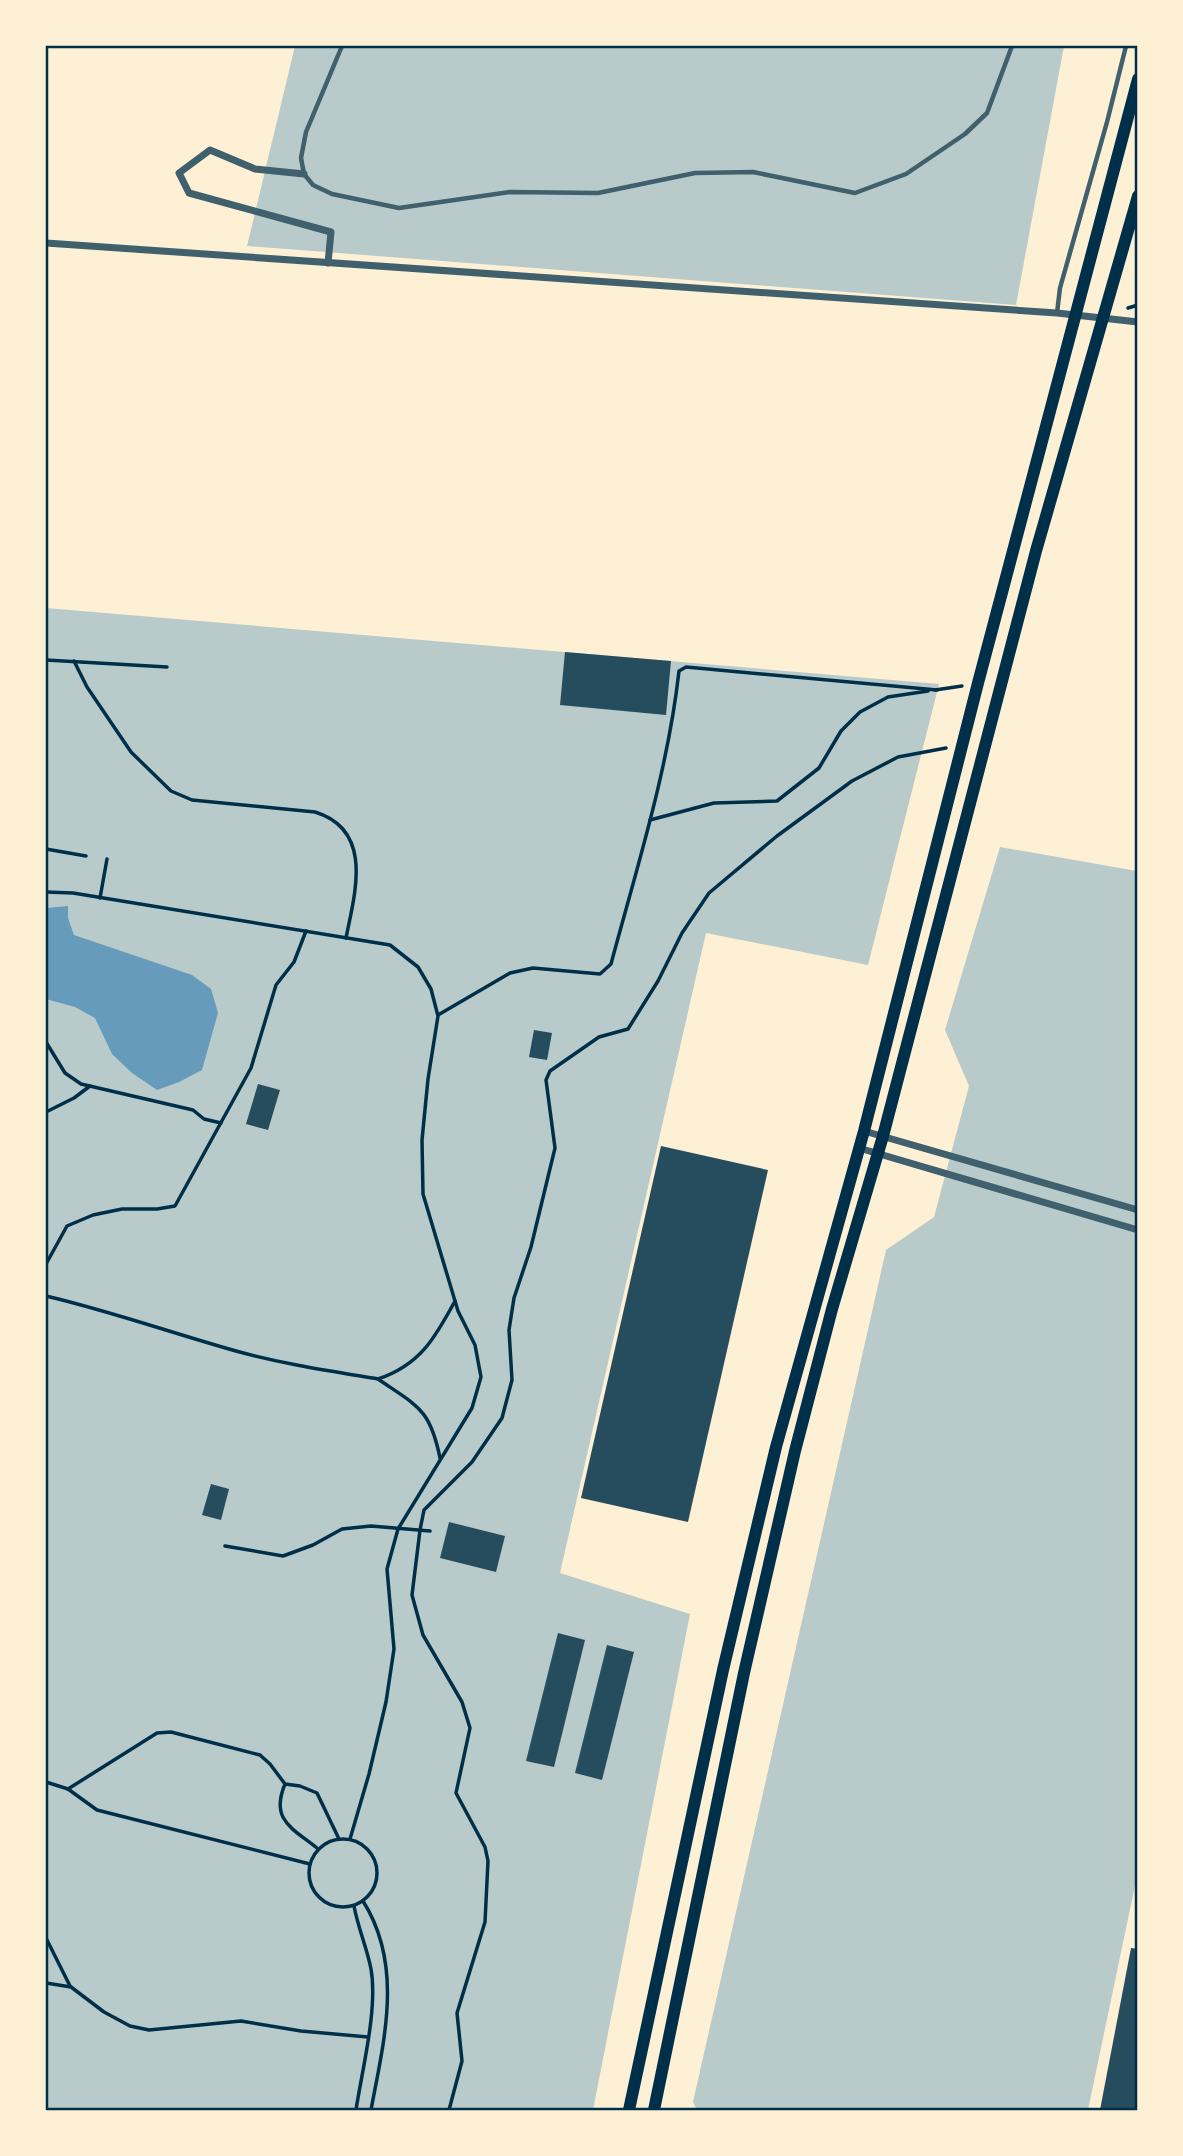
<svg xmlns="http://www.w3.org/2000/svg" width="1183" height="2156" font-family="Commissioner,sans-serif">
  <style>
    .green { fill: #b9caca }
    .water { fill: #669bbc }
    .building { fill: #264d5e }
    .lines { fill: none; stroke-linecap: round; stroke-linejoin: round }
    .path { stroke: #003049; stroke-width: 3.5 }
    .service { stroke: #3f606c; stroke-width: 4.5 }
    .minor { stroke: #3f606c; stroke-width: 7 }
    .primary { stroke: #003049; stroke-width: 12 }
    .neatline { fill: none; stroke: #003049; stroke-width: 2.5 }
  </style>
  <rect width="100%" height="100%" fill="#fdf0d5"/>
  <!-- green -->
  <g class="green">
    <path d="M295,46H1064L1016,305L247,246Z"/>
    <path d="M46,608L939,684L868,965L706,933L560,1573L690,1614L593,2110H46Z"/>
    <path d="M1000,847L1137,871L1138,1871L1088,2110H697L693,2102L886,1250L934,1217L969,1086L945,1030Z"/>
  </g>
  <!-- water -->
  <path class="water" d="M68,906V918L74,935L192,975L211,989L218,1013L202,1070L179,1082L157,1090L132,1073L112,1054L95,1018L75,1007L46,999V908Z"/>
  <!-- building -->
  <g class="building">
    <path d="M565,652L671,661L666,715L560,705Z"/>
    <path d="M534,1030L552,1033L547,1060L529,1057Z"/>
    <path d="M258,1084L280,1090L268,1130L246,1124Z"/>
    <path d="M661,1146L768,1170L688,1522L581,1498Z"/>
    <path d="M211,1484L229,1489L221,1520L202,1515Z"/>
    <path d="M449,1522L505,1536L496,1572L440,1558Z"/>
    <path d="M558,1633L585,1640L554,1767L526,1761Z"/>
    <path d="M607,1645L634,1652L602,1780L575,1773Z"/>
    <path d="M1131,1948L1138,1949V2110H1100Z"/>
  </g>
  <g class="lines">
    <!-- path -->
    <g class="path">
      <path d="M1128,308L1138,305"/>
      <path d="M46,660L167,667"/>
      <path d="M74,661L87,687L131,752L171,791L192,800L315,812C374,830 355,893 346,938"/>
      <path d="M935,690L962,686"/>
      <path d="M650,820L714,803L777,801L819,768L841,731L860,712L888,697L928,691"/>
      <path d="M46,849L86,856"/>
      <path d="M46,892L73,893L390,945L418,967L431,989L438,1016L428,1079L422,1140L423,1194L458,1311L475,1345L481,1377L472,1408L398,1529L387,1569L394,1649L386,1702L369,1774L350,1839"/>
      <path d="M100,898L107,859"/>
      <path d="M438,1015L510,973L533,968L600,974L611,964C637,867 668,770 679,671L686,667L937,690"/>
      <path d="M46,1042L65,1073L81,1084L193,1110L204,1119L221,1123"/>
      <path d="M46,1112L74,1098L90,1086"/>
      <path d="M46,1264L67,1226L93,1215L122,1209H157L175,1206L251,1068L276,985L294,962L306,931"/>
      <path d="M46,1296C110,1311 172,1333 236,1351C283,1364 330,1371 378,1379C420,1365 435,1338 455,1301"/>
      <path d="M378,1379C417,1406 430,1408 440,1458"/>
      <path d="M225,1546L283,1556L313,1545L342,1529L371,1526L430,1531"/>
      <path d="M46,1782L68,1789L97,1810L310,1864"/>
      <path d="M285,1784C270,1820 292,1828 317,1848"/>
      <path d="M68,1789L157,1733L171,1732L260,1755L270,1764L285,1784L300,1786L317,1793L339,1839"/>
      <circle cx="343" cy="1873" r="34"/>
      <path d="M363,1901C404,1966 384,2040 371,2110"/>
      <path d="M354,1906C358,1928 367,1948 371,1969C378,2009 362,2070 356,2110"/>
      <path d="M46,1938L70,1986"/>
      <path d="M46,1983L71,1987L104,2012L130,2026L149,2030L241,2021L301,2031L368,2037"/>
      <path d="M449,2110L462,2061L457,2013L485,1922L488,1861L485,1847L456,1793L470,1728L462,1702L423,1635L412,1595L420,1530L424,1510L472,1462L502,1418L512,1380L509,1330L514,1298L531,1247L555,1148L546,1080L550,1071L599,1037L628,1029L658,981L682,933L709,893L777,836L852,781L898,757L946,748"/>
    </g>
    <!-- service -->
    <g class="service">
      <path d="M342,46L306,132L301,158L304,174L313,185L332,194L399,208L510,192L598,193L695,173L753,172L855,193L906,174L965,134L987,113L1012,46"/>
      <path d="M1057,313L1060,288L1107,122L1126,46"/>
    </g>
    <!-- minor -->
    <g class="minor">
      <path d="M304,174L255,169L210,150L179,173L189,193L331,232L328,263"/>
      <path d="M46,243L1057,313L1138,322"/>
      <path d="M864,1131L1138,1210"/>
      <path d="M859,1148L1138,1230"/>
    </g>
    <!-- primary -->
    <g class="primary">
      <path d="M629,2110L723,1670L776,1447L864,1131L978,683L1138,79"/>
      <path d="M654,2110L744,1673L795,1451L832,1309L883,1136L1036,551L1138,196"/>
    </g>
  </g>
  <!-- border -->
  <rect width="1183" height="2156" fill="none" stroke="#fdf0d5" stroke-width="94"/>
  <rect x="47" y="47" width="1089" height="2062" class="neatline"/>
</svg>
